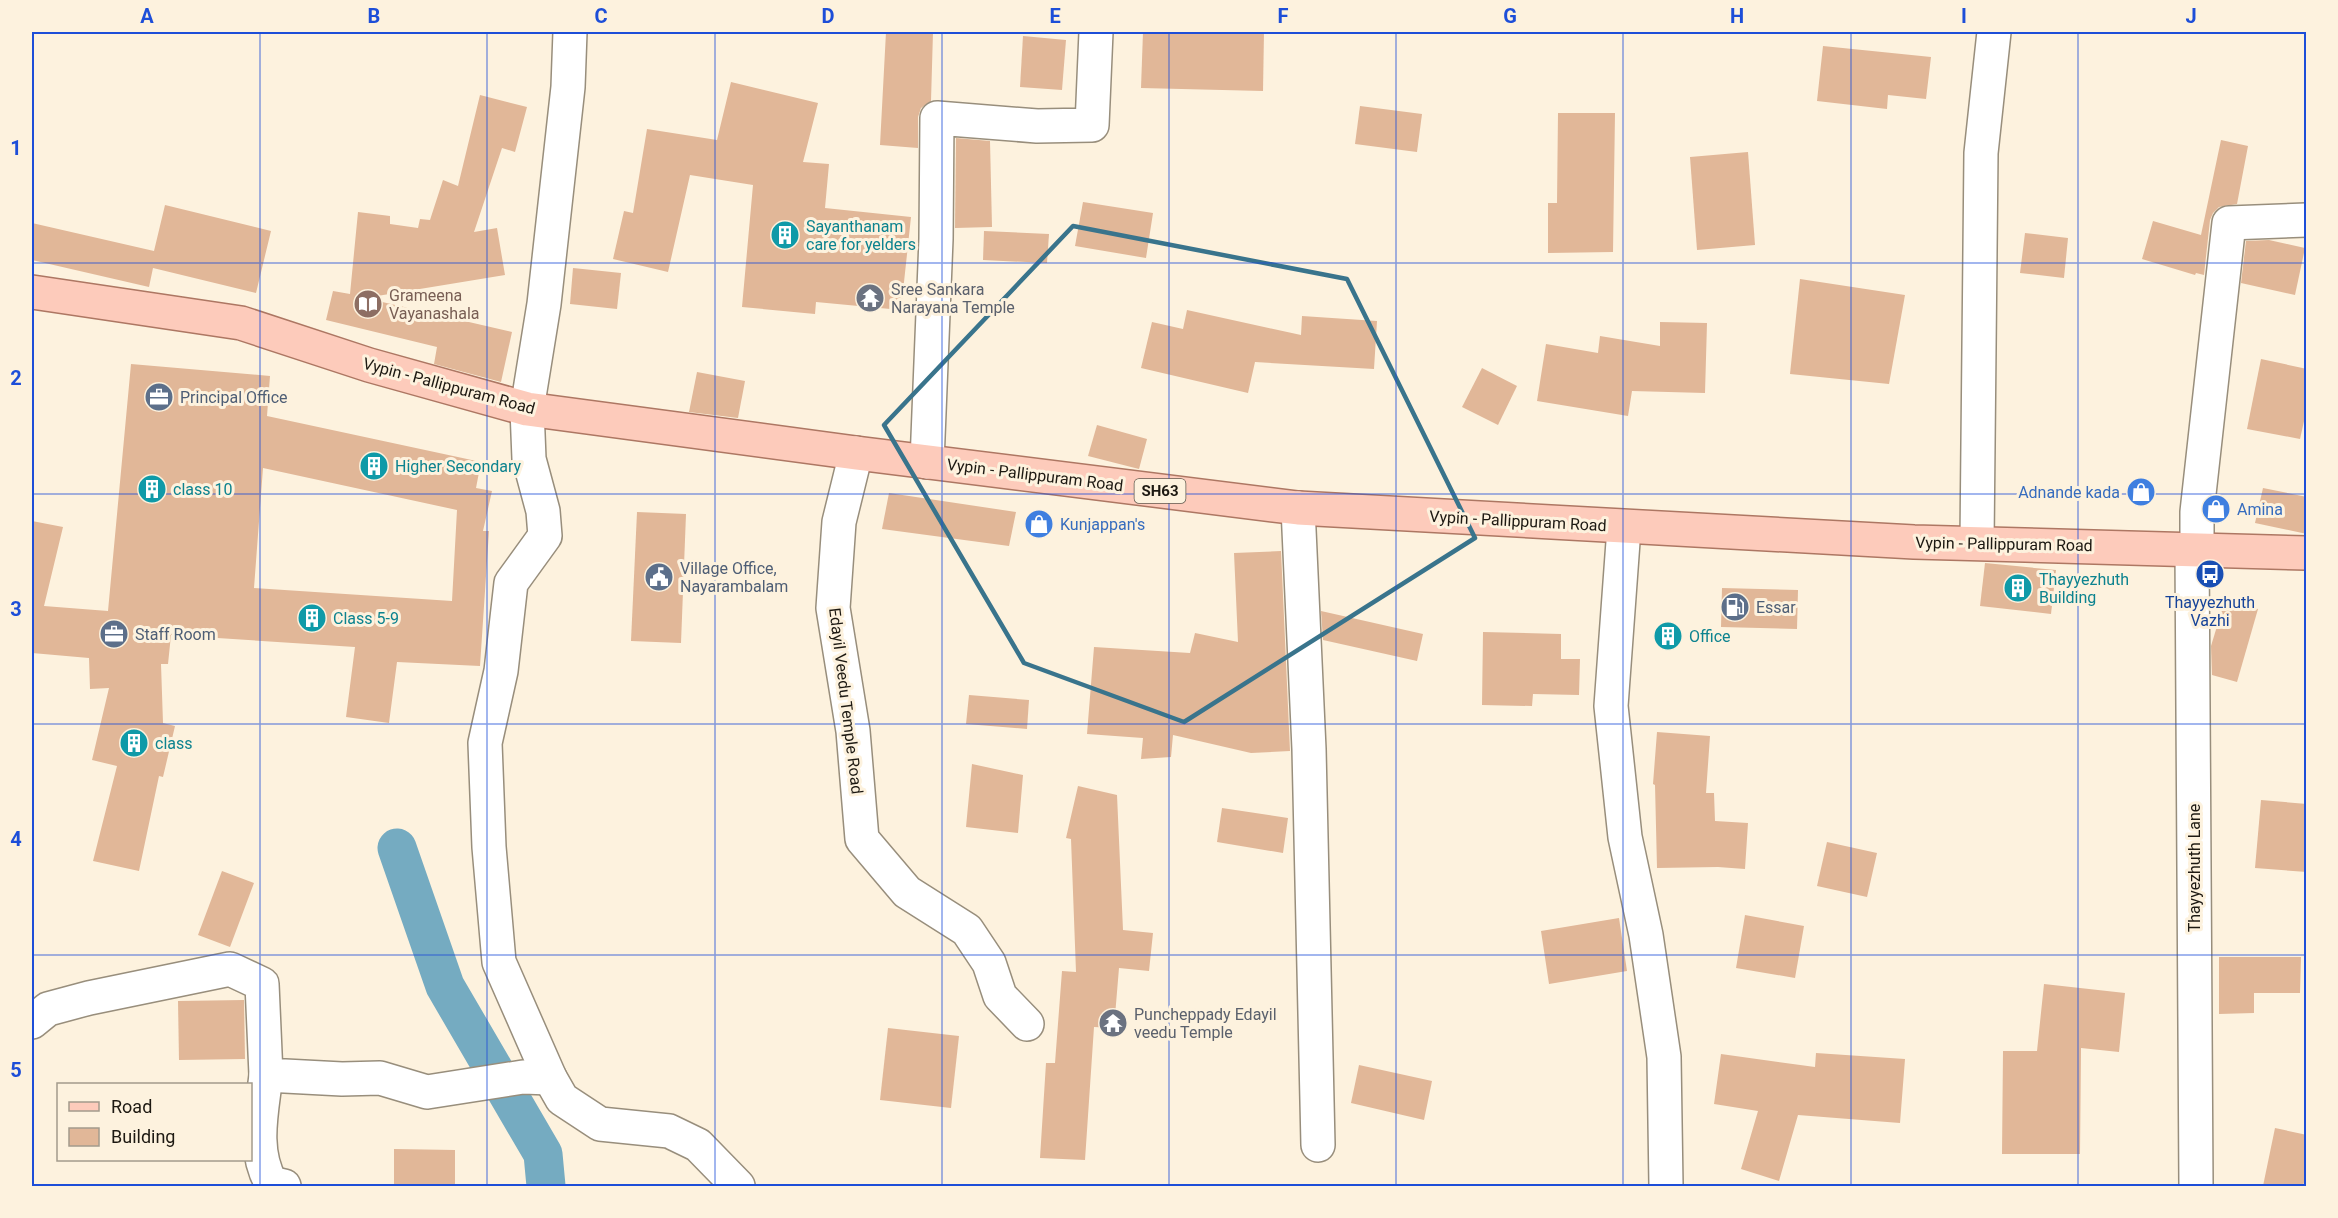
<svg xmlns="http://www.w3.org/2000/svg" width="2338" height="1218" font-family="Roboto,sans-serif">
  <style>
    .lines { fill: none; stroke-linecap: round; stroke-linejoin: round }
    .canal { stroke: #75abc1; stroke-width: 39 }
    .building { fill: #e1b798; fill-rule: evenodd }
    .minor-casing { stroke: #988e7c; stroke-width: 36 }
    .major-casing { stroke: #ad7763; stroke-width: 36 }
    .minor { stroke: #fff; stroke-width: 33 }
    .major { stroke: #fdcbbb; stroke-width: 33 }
    .marked { fill: none; stroke: #39748c; stroke-width: 4.5; stroke-linejoin: round }
    .grid { fill: none; stroke: #1d4ed8; stroke-width: 1.5; stroke-opacity: 0.55 }
    .labels { text-anchor: middle; dominant-baseline: central; stroke-width: 6; stroke-linejoin: round; paint-order: stroke }
    .shield { fill: #fdf2de; stroke: #605a4f; stroke-width: 1.5 }
    .shield-label { font-size: 15px; font-weight: bold; fill: #1d1912 }
    .culture-label { font-size: 16px; fill: #0d838f; stroke: #fdf2de; text-anchor: start }
    .worship-label { font-size: 16px; fill: #5b616d; stroke: #fdf2de; text-anchor: start }
    .education-label { font-size: 16px; fill: #785e54; stroke: #fdf2de; text-anchor: start }
    .street-label { font-size: 16px; fill: #1d1912; stroke: #fdf2de }
    .service-label { font-size: 16px; fill: #4e5e75; stroke: #fdf2de; text-anchor: start }
    .shop-label { font-size: 16px; fill: #366cbe; stroke: #fdf2de; text-anchor: start }
    .transit-label { font-size: 16px; fill: #164399; stroke: #fdf2de }
    .neatline { fill: none; stroke: #1d4ed8; stroke-width: 2 }
    .grid-label { font-size: 20px; text-anchor: middle; font-weight: bold; fill: #1d4ed8 }
  </style>
  <rect width="100%" height="100%" fill="#fdf2de"/>
  <g class="lines">
    <!-- canal -->
    <path class="canal" d="M397,848L445,986L543,1154L546,1186"/>
  </g>
  <!-- building -->
  <g class="building">
    <path d="M886,32H933L931,101L921,108L918,117V148L880,145Z"/>
    <path d="M1143,32H1264L1263,91L1141,88Z"/>
    <path d="M1023,36L1066,40L1062,90L1020,87Z"/>
    <path d="M1823,46L1931,57L1926,99L1888,95L1887,109L1817,101Z"/>
    <path d="M731,82L818,103L803,162L829,164L825,208L911,217L901,310L816,302L815,314L742,307L753,185L690,175L668,272L613,259L624,211L633,213L647,129L717,140Z"/>
    <path d="M480,95L527,107L515,152L502,148L474,232L497,228L505,275L365,298L512,332L501,382L434,364L437,347L326,320L333,291L350,294L358,212L390,216V224L418,228L420,219L430,220L443,180L458,186Z"/>
    <path d="M1360,106L1422,114L1417,152L1355,144Z"/>
    <path d="M1558,113H1615L1613,252L1548,253V203H1557Z"/>
    <path d="M956,138L990,141L992,227L955,228Z"/>
    <path d="M2221,140L2248,146L2237,204L2219,207L2213,213L2210,220L2204,275L2196,273L2195,275L2142,259L2153,221L2201,235Z"/>
    <path d="M1748,152L1755,245L1697,250L1690,157Z"/>
    <path d="M1083,202L1153,213L1146,258L1075,246Z"/>
    <path d="M165,205L271,231L256,293L153,268L149,287L32,260V223L154,251Z"/>
    <path d="M984,231L1049,234L1047,263L983,260Z"/>
    <path d="M2025,233L2068,238L2064,278L2020,273Z"/>
    <path d="M2269,240L2305,248L2295,295L2241,283L2246,241Z"/>
    <path d="M573,268L621,273L617,309L570,304Z"/>
    <path d="M1800,279L1905,295L1889,384L1790,374Z"/>
    <path d="M1187,310L1301,335L1302,316L1377,321L1374,369L1255,362L1248,393L1141,368L1152,322L1183,329Z"/>
    <path d="M1660,322L1707,323L1705,393L1632,391L1628,416L1537,401L1546,344L1598,353L1600,336L1660,346Z"/>
    <path d="M2261,359L2307,369V408L2300,439L2247,429Z"/>
    <path d="M131,364L270,376L267,416L481,462L476,488L492,491L483,531H489L480,666L397,662L389,723L346,717L355,647L171,635L168,664H161L163,723L175,726L163,777L159,776L139,871L93,861L117,766L92,760L109,688L90,689L89,658L32,653V521L63,527L44,606L108,611ZM263,468L457,510L452,601L254,588Z"/>
    <path d="M1482,368L1517,386L1498,425L1462,407Z"/>
    <path d="M697,372L745,381L738,418L689,412Z"/>
    <path d="M1097,425L1147,439L1139,469L1088,456Z"/>
    <path d="M2263,488L2307,497V534L2255,523Z"/>
    <path d="M889,493L1016,512L1009,546L882,529Z"/>
    <path d="M637,512L686,514L681,643L631,641Z"/>
    <path d="M1281,551L1290,751L1251,753L1173,735L1171,757L1141,759L1143,738L1087,734L1094,647L1190,653L1195,633L1238,642L1234,553Z"/>
    <path d="M1985,563L2056,570L2051,614L1980,606Z"/>
    <path d="M1722,588L1798,590L1797,629L1721,627Z"/>
    <path d="M2225,600L2258,609L2237,682L2212,675L2211,646Z"/>
    <path d="M1321,611L1423,634L1417,661L1323,640Z"/>
    <path d="M1483,632L1561,634V659H1580L1579,695L1533,694L1532,706L1482,705Z"/>
    <path d="M969,695L1029,700L1027,729L966,724Z"/>
    <path d="M1657,732L1710,736L1706,793H1714L1715,821L1748,823L1745,869L1718,867L1657,868L1655,785L1653,784Z"/>
    <path d="M972,764L1023,775L1018,833L966,827Z"/>
    <path d="M1078,786L1117,795L1123,930L1153,933L1149,971L1119,968L1114,1028L1094,1027L1085,1160L1040,1158L1046,1063H1055L1062,971L1076,972L1071,839L1066,838Z"/>
    <path d="M2261,800L2307,804V872L2255,868Z"/>
    <path d="M1222,808L1288,818L1283,853L1217,842Z"/>
    <path d="M1827,842L1877,853L1867,897L1817,886Z"/>
    <path d="M222,871L254,883L230,947L198,935Z"/>
    <path d="M1745,915L1804,926L1795,978L1736,968Z"/>
    <path d="M1619,918L1627,971L1549,984L1541,931Z"/>
    <path d="M2219,957H2301L2300,993H2254V1013L2219,1014Z"/>
    <path d="M2044,984L2125,993L2119,1052L2081,1048L2080,1154H2002L2003,1051H2037Z"/>
    <path d="M244,1000L245,1059L179,1060L178,1001Z"/>
    <path d="M888,1028L959,1036L951,1108L880,1100Z"/>
    <path d="M1816,1053L1905,1059L1900,1123L1798,1115L1779,1181L1741,1169L1758,1111L1714,1104L1721,1054L1815,1067Z"/>
    <path d="M1359,1065L1432,1081L1424,1120L1351,1103Z"/>
    <path d="M2275,1128L2307,1135V1171L2303,1186H2263Z"/>
    <path d="M394,1149L455,1150V1186H394Z"/>
  </g>
  <g class="lines">
    <!-- minor casing -->
    <g class="minor-casing">
      <g id="minor">
        <path d="M570,32L568,87L544,304L527,409L529,459L543,511L545,536L511,583L501,671L485,743L489,847L499,962L550,1078L562,1099L600,1124L669,1131L698,1145L738,1186"/>
        <path d="M856,453L839,522L833,608L853,731L862,839L907,892L967,930L989,963L1000,996L1027,1024"/>
        <path d="M927,462L936,239L937,118L1037,126L1092,125L1096,32"/>
        <path d="M1298,508L1309,749L1318,1145"/>
        <path d="M1624,528L1611,706L1625,837L1646,935L1664,1057L1666,1186"/>
        <path d="M1977,542L1981,153L1994,32"/>
        <path d="M2192,549L2196,1186"/>
        <path d="M2197,550V512L2229,223L2306,220"/>
        <path d="M32,1022L48,1009L89,998L230,969L262,984L266,1075L342,1079L380,1078L427,1092L523,1077L550,1078"/>
        <path d="M266,1075C262,1111 252,1149 271,1183L284,1186"/>
      </g>
    </g>
    <!-- major casing -->
    <g class="major-casing">
      <path id="major" d="M32,292L241,323L369,365L527,409L856,453L1298,508L1914,542L2306,553"/>
    </g>
    <!-- minor -->
    <use href="#minor" class="minor"/>
    <!-- major -->
    <use href="#major" class="major"/>
  </g>
  <!-- marked area -->
  <path class="marked" d="M1073,226L1347,279L1475,538L1184,722L1024,663L884,425Z"/>
  <!-- grid -->
  <path class="grid" d="M260,32V1186M487,32V1186M715,32V1186M942,32V1186M1169,32V1186M1396,32V1186M1623,32V1186M1851,32V1186M2078,32V1186M32,263H2306M32,494H2306M32,724H2306M32,955H2306"/>
  <!-- icons -->
  <defs>
    <g id="building-disc" transform="scale(1.5)"><circle r="9.5" fill="#0f9aa8" stroke="#fdf2de"/><path d="M-4-6H4V6H1V3H-1V6H-4ZM-2.5-4.3h1.7v1.8h-1.7ZM.8-4.3h1.7v1.8H.8ZM-2.5-1h1.7V.8h-1.7ZM.8-1h1.7V.8H.8Z" fill="#fff"/></g>
    <g id="temple-disc" transform="scale(1.5)"><circle r="9.5" fill="#6b7280" stroke="#fdf2de"/><path d="M0-6L5-2H3V0L6.5 2.5H4V6H1.5V3h-3V6H-4V2.5H-6.5L-3 0V-2H-5Z" fill="#fff"/></g>
    <g id="library-disc" transform="scale(1.5)"><circle r="9.5" fill="#8d6e63" stroke="#fdf2de"/><path d="M-6-4Q-3-5.5-.7-3.5V5Q-3 3-6 4ZM6-4Q3-5.5 .7-3.5V5Q3 3 6 4Z" fill="#fff"/></g>
    <g id="office-disc" transform="scale(1.5)"><circle r="9.5" fill="#5c6f8a" stroke="#fdf2de"/><path d="M-6-3h4V-5.5h4V-3h4V5H-6ZM-1-4.5V-3h2v-1.5ZM-6 0V1H6V0Z" fill="#fff"/></g>
    <g id="shop-disc" transform="scale(1.5)"><circle r="9.5" fill="#3f7fe0" stroke="#fdf2de"/><path d="M-5-2.5h2.3a2.7 3.5 0 0 1 5.4 0H5L5.5 6h-11ZM-1.5-2.5h3a1.5 2.3 0 0 0-3 0Z" fill="#fff"/></g>
    <g id="bus-disc" transform="scale(1.5)"><circle r="9.5" fill="#1a4fb4" stroke="#fdf2de"/><path d="M-5-6H5V4H4V6H2V4H-2V6H-4V4H-5ZM-3.5-4V0h7V-4ZM-3.5 1.2v1.5H-2V1.2ZM2 1.2v1.5H3.5V1.2Z" fill="#fff"/></g>
    <g id="civic-disc" transform="scale(1.5)"><circle r="9.5" fill="#5c6f8a" stroke="#fdf2de"/><path d="M-.6-6.5H3V-4.5H.6V-3L4-1V1h2V6H-6V1h2V-1L-.6-3ZM-1.2 2.5V6h2.4V2.5Z" fill="#fff"/></g>
    <g id="fuel-disc" transform="scale(1.5)"><circle r="9.5" fill="#5c6f8a" stroke="#fdf2de"/><path d="M-5.5-6h7V0h2V4h1.3V-2.5L3-4.5l.8-.8L6-3V5H2.5V1h-1V6h-7ZM-4.2-4.7v3.2H.2V-4.7Z" fill="#fff"/></g>
  </defs>
  <g fill-rule="evenodd">
    <use href="#building-disc" x="785" y="235"/>
    <use href="#temple-disc" x="870" y="298"/>
    <use href="#library-disc" x="368" y="304"/>
    <use href="#office-disc" x="159" y="397"/>
    <use href="#building-disc" x="374" y="466"/>
    <use href="#building-disc" x="152" y="489"/>
    <use href="#shop-disc" x="2141" y="492"/>
    <use href="#shop-disc" x="2216" y="509"/>
    <use href="#shop-disc" x="1039" y="524"/>
    <use href="#bus-disc" x="2210" y="574"/>
    <use href="#civic-disc" x="659" y="577"/>
    <use href="#building-disc" x="2018" y="588"/>
    <use href="#fuel-disc" x="1735" y="607"/>
    <use href="#building-disc" x="312" y="618"/>
    <use href="#office-disc" x="114" y="634"/>
    <use href="#building-disc" x="1668" y="636"/>
    <use href="#building-disc" x="134" y="743"/>
    <use href="#temple-disc" x="1113" y="1023"/>
  </g>
  <g class="labels">
    <!-- shield labels -->
    <rect class="shield" x="1134.5" y="479" width="51" height="24" rx="4.5"/>
    <g class="shield-label">
      <text x="1160" y="491">SH63</text>
    </g>
    <!-- culture labels -->
    <g class="culture-label">
      <text x="806" y="226">Sayanthanam<tspan x="806" dy="18">care for yelders</tspan></text>
      <text x="395" y="466">Higher Secondary</text>
      <text x="173" y="489">class 10</text>
      <text x="2039" y="579">Thayyezhuth<tspan x="2039" dy="18">Building</tspan></text>
      <text x="333" y="618">Class 5-9</text>
      <text x="1689" y="636">Office</text>
      <text x="155" y="743">class</text>
    </g>
    <!-- worship labels -->
    <g class="worship-label">
      <text x="891" y="289">Sree Sankara<tspan x="891" dy="18">Narayana Temple</tspan></text>
      <text x="1134" y="1014">Puncheppady Edayil<tspan x="1134" dy="18">veedu Temple</tspan></text>
    </g>
    <!-- education labels -->
    <g class="education-label">
      <text x="389" y="295">Grameena<tspan x="389" dy="18">Vayanashala</tspan></text>
    </g>
    <!-- street labels -->
    <g class="street-label">
      <text transform="translate(449 386) rotate(15)">Vypin - Pallippuram Road</text>
      <text transform="translate(1035 475) rotate(7)">Vypin - Pallippuram Road</text>
      <text transform="translate(1518 521) rotate(3)">Vypin - Pallippuram Road</text>
      <text transform="translate(2004 544) rotate(1)">Vypin - Pallippuram Road</text>
      <text transform="translate(846 701) rotate(83)">Edayil Veedu Temple Road</text>
      <text transform="translate(2194 868) rotate(-90)">Thayyezhuth Lane</text>
    </g>
    <!-- service labels -->
    <g class="service-label">
      <text x="180" y="397">Principal Office</text>
      <text x="680" y="568">Village Office,<tspan x="680" dy="18">Nayarambalam</tspan></text>
      <text x="1756" y="607">Essar</text>
      <text x="135" y="634">Staff Room</text>
    </g>
    <!-- shop labels -->
    <g class="shop-label">
      <text x="2120" y="492" text-anchor="end">Adnande kada</text>
      <text x="2237" y="509">Amina</text>
      <text x="1060" y="524">Kunjappan's</text>
    </g>
    <!-- transit labels -->
    <g class="transit-label">
      <text x="2210" y="602">Thayyezhuth<tspan x="2210" dy="18">Vazhi</tspan></text>
    </g>
  </g>
  <!-- border -->
  <rect width="2338" height="1218" fill="none" stroke="#fdf2de" stroke-width="66"/>
  <!-- legend -->
  <rect x="57" y="1083" width="195" height="78" fill="#fdf2de" stroke="#a39b8c" stroke-width="1.5"/>
  <rect x="69" y="1102" width="30" height="9" fill="#fdcbbb" stroke="#a39b8c" stroke-width="1.5"/>
  <text x="111" y="1113" font-size="18" fill="#1d1912">Road</text>
  <rect x="69" y="1128" width="30" height="18" fill="#e1b798" stroke="#a39b8c" stroke-width="1.5"/>
  <text x="111" y="1143" font-size="18" fill="#1d1912">Building</text>
  <rect x="33" y="33" width="2272" height="1152" class="neatline"/>
  <g class="grid-label">
    <text x="147" y="23">A</text>
    <text x="374" y="23">B</text>
    <text x="601" y="23">C</text>
    <text x="828" y="23">D</text>
    <text x="1055" y="23">E</text>
    <text x="1283" y="23">F</text>
    <text x="1510" y="23">G</text>
    <text x="1737" y="23">H</text>
    <text x="1964" y="23">I</text>
    <text x="2191" y="23">J</text>
    <text x="16" y="155">1</text>
    <text x="16" y="385">2</text>
    <text x="16" y="616">3</text>
    <text x="16" y="846">4</text>
    <text x="16" y="1077">5</text>
  </g>
</svg>
